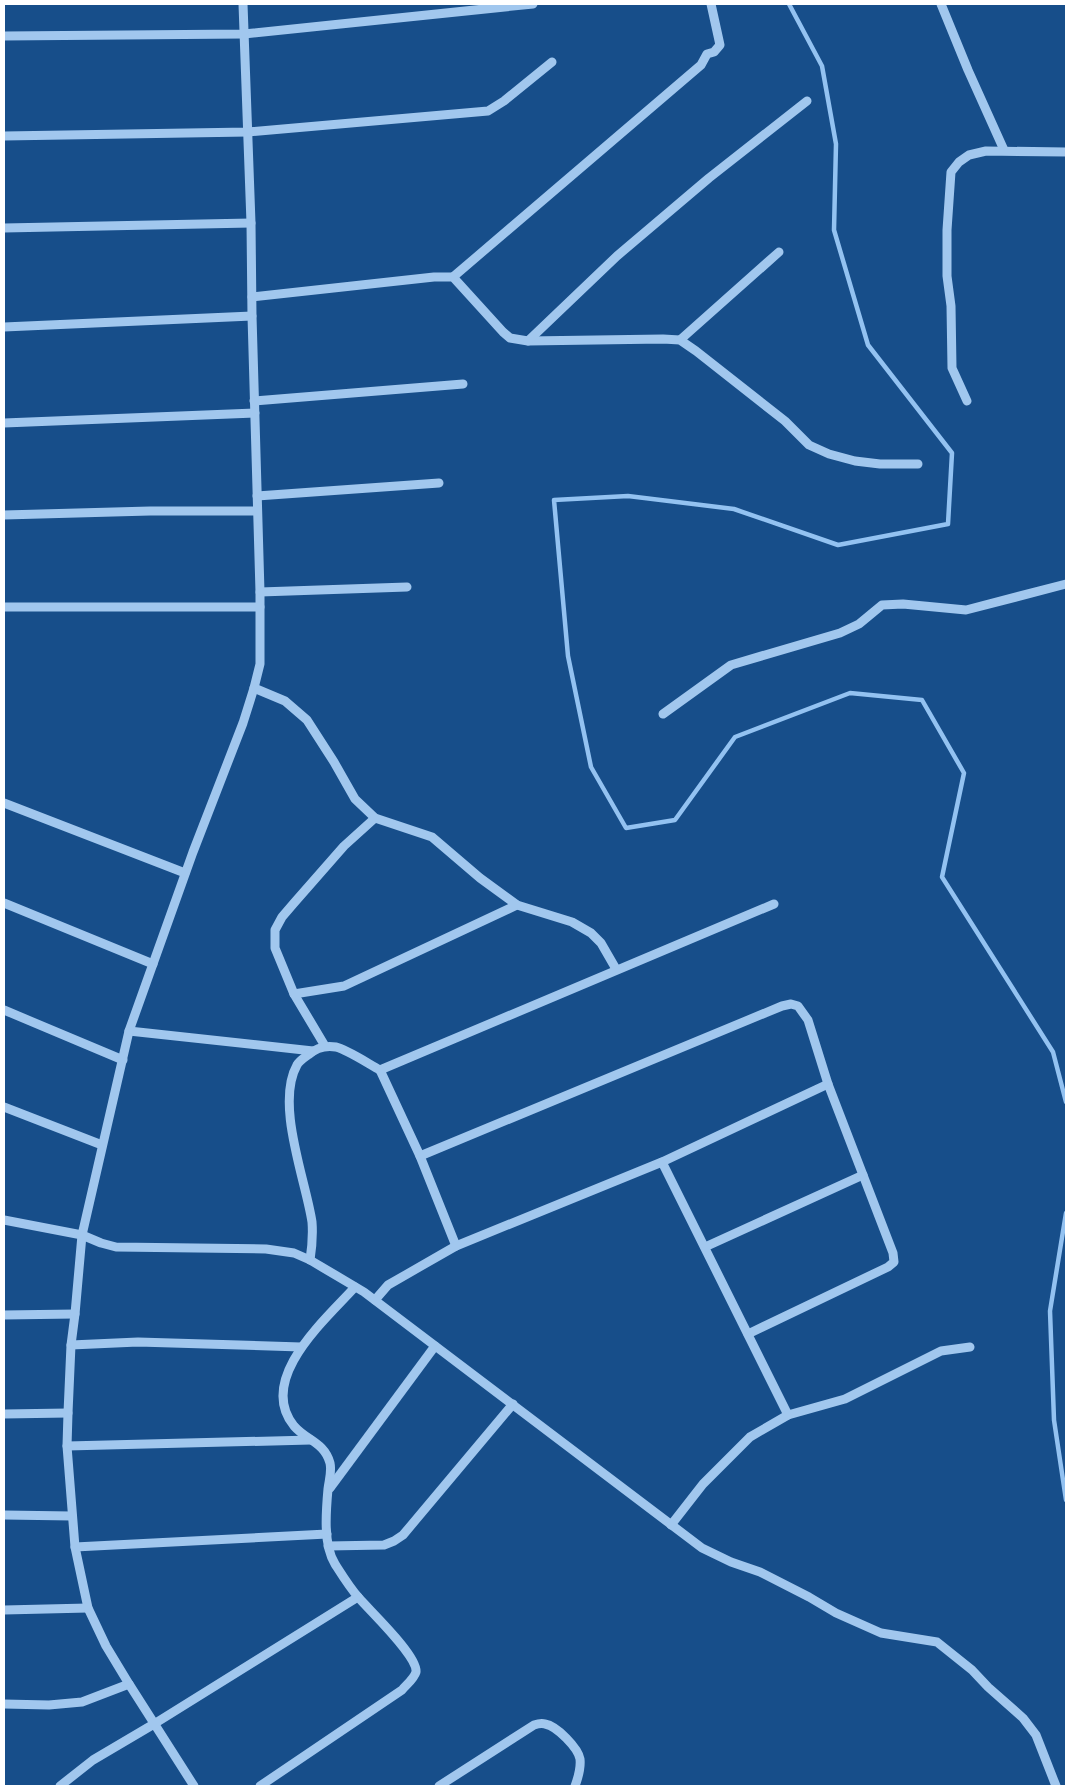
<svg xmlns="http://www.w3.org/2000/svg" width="1070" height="1790" font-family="Quicksand,sans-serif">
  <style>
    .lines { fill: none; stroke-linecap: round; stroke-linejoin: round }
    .stream { stroke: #93c2f1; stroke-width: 4.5 }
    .minor { stroke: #a1c7ee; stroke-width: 9 }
  </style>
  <rect width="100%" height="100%" fill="#174e8a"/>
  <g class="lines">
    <!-- stream -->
    <g class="stream">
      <path d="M789,4L822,66L836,144L834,230L868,345L952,453L948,524L838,545L734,509L628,496L554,500L568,656L591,767L626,828L675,820L735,737L850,693L922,700L964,773L942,877L1053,1052L1066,1102"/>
      <path d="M1066,1213L1050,1311L1054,1420L1066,1500"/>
    </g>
    <!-- minor -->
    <g class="minor">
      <path d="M941,4L968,70L1004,150"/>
      <path d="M4,36L244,34L533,4"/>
      <path d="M4,136L248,132L488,111L504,101L552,62"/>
      <path d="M4,228L251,223"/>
      <path d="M453,277L701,65L707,54L714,52L720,45L711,4"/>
      <path d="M252,297L434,277H453L503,332L510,338L528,341L663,339L680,340L696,351L785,421L809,445L829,454L855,461L880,464H918"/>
      <path d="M4,327L252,316"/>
      <path d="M680,340L779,252"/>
      <path d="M528,341L617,256L709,178L807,101"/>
      <path d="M254,401L463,384"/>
      <path d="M967,401L952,368L951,306L947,276V230L951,172L959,162L969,155L986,151L1066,152"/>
      <path d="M4,423L255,413"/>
      <path d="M257,496L439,483"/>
      <path d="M4,515L150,511H257"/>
      <path d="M260,592L407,587"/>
      <path d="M4,607H260"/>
      <path d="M254,688L285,701L307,720L334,762L355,799L375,818L432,837L480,878L517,905L572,922L591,933L601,943L616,969"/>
      <path d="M663,714L731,665L840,633L859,624L882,605L903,604L966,610L1066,584"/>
      <path d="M4,803L185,873"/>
      <path d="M4,903L153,964"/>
      <path d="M294,994L344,986L517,905"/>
      <path d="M4,1010L123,1060"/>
      <path d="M129,1031L313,1051"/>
      <path d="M325,1046L294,994L275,948V930L282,917L294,903L344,846L375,818"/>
      <path d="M380,1070L420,1156L456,1246"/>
      <path d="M4,1107L102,1145"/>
      <path d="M420,1156L782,1006L791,1004L798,1006L808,1020L828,1084L893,1253L894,1262L888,1267L748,1334"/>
      <path d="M662,1162L788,1415"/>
      <path d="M4,1220L82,1235L101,1243L116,1247L266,1249L294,1253L310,1260L364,1292L702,1548L731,1562L760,1572L809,1597L836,1613L881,1633L937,1642L972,1670L988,1687L1023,1718L1036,1735L1056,1786"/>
      <path d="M705,1247L863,1175"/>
      <path d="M310,1260C312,1247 313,1235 312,1222C306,1181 275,1104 297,1065C299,1061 304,1058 308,1055C316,1048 325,1045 336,1047C346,1049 369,1064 380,1070L774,904"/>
      <path d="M375,1300L388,1285L456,1246L662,1162L828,1084"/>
      <path d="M4,1315L75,1314"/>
      <path d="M71,1345L138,1342L301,1347"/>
      <path d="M4,1414L68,1413"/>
      <path d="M67,1446L311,1440"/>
      <path d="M330,1488L435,1346"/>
      <path d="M4,1515L72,1516"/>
      <path d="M671,1525L703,1484L750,1437L788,1415L845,1399L941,1351L970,1347"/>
      <path d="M328,1546L384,1545L394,1541L403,1535L513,1404"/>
      <path d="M75,1547L327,1534"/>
      <path d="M4,1610L88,1608"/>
      <path d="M4,1704L49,1705L82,1702L129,1684"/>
      <path d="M60,1786L93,1760L154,1724L358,1597"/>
      <path d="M194,1786L129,1684L106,1646L88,1608L75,1547L67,1446L68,1413L71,1345L75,1314L82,1235L129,1031L193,852L243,723L254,688L260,664V592L252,316L251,223L243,4"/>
      <path d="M260,1786L402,1690C406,1685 414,1679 416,1672C418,1656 371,1612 359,1598C350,1588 342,1575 335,1564C323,1545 326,1511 328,1489C329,1480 332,1472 330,1463C324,1442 307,1441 294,1426C256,1379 326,1319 355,1287"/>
      <path d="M439,1786L534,1725C537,1724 542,1723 545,1724C557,1726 578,1748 580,1759C581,1768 578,1778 575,1786"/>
    </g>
  </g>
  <!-- border -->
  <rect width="1070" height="1790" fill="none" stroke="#ffffff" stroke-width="10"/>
</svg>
